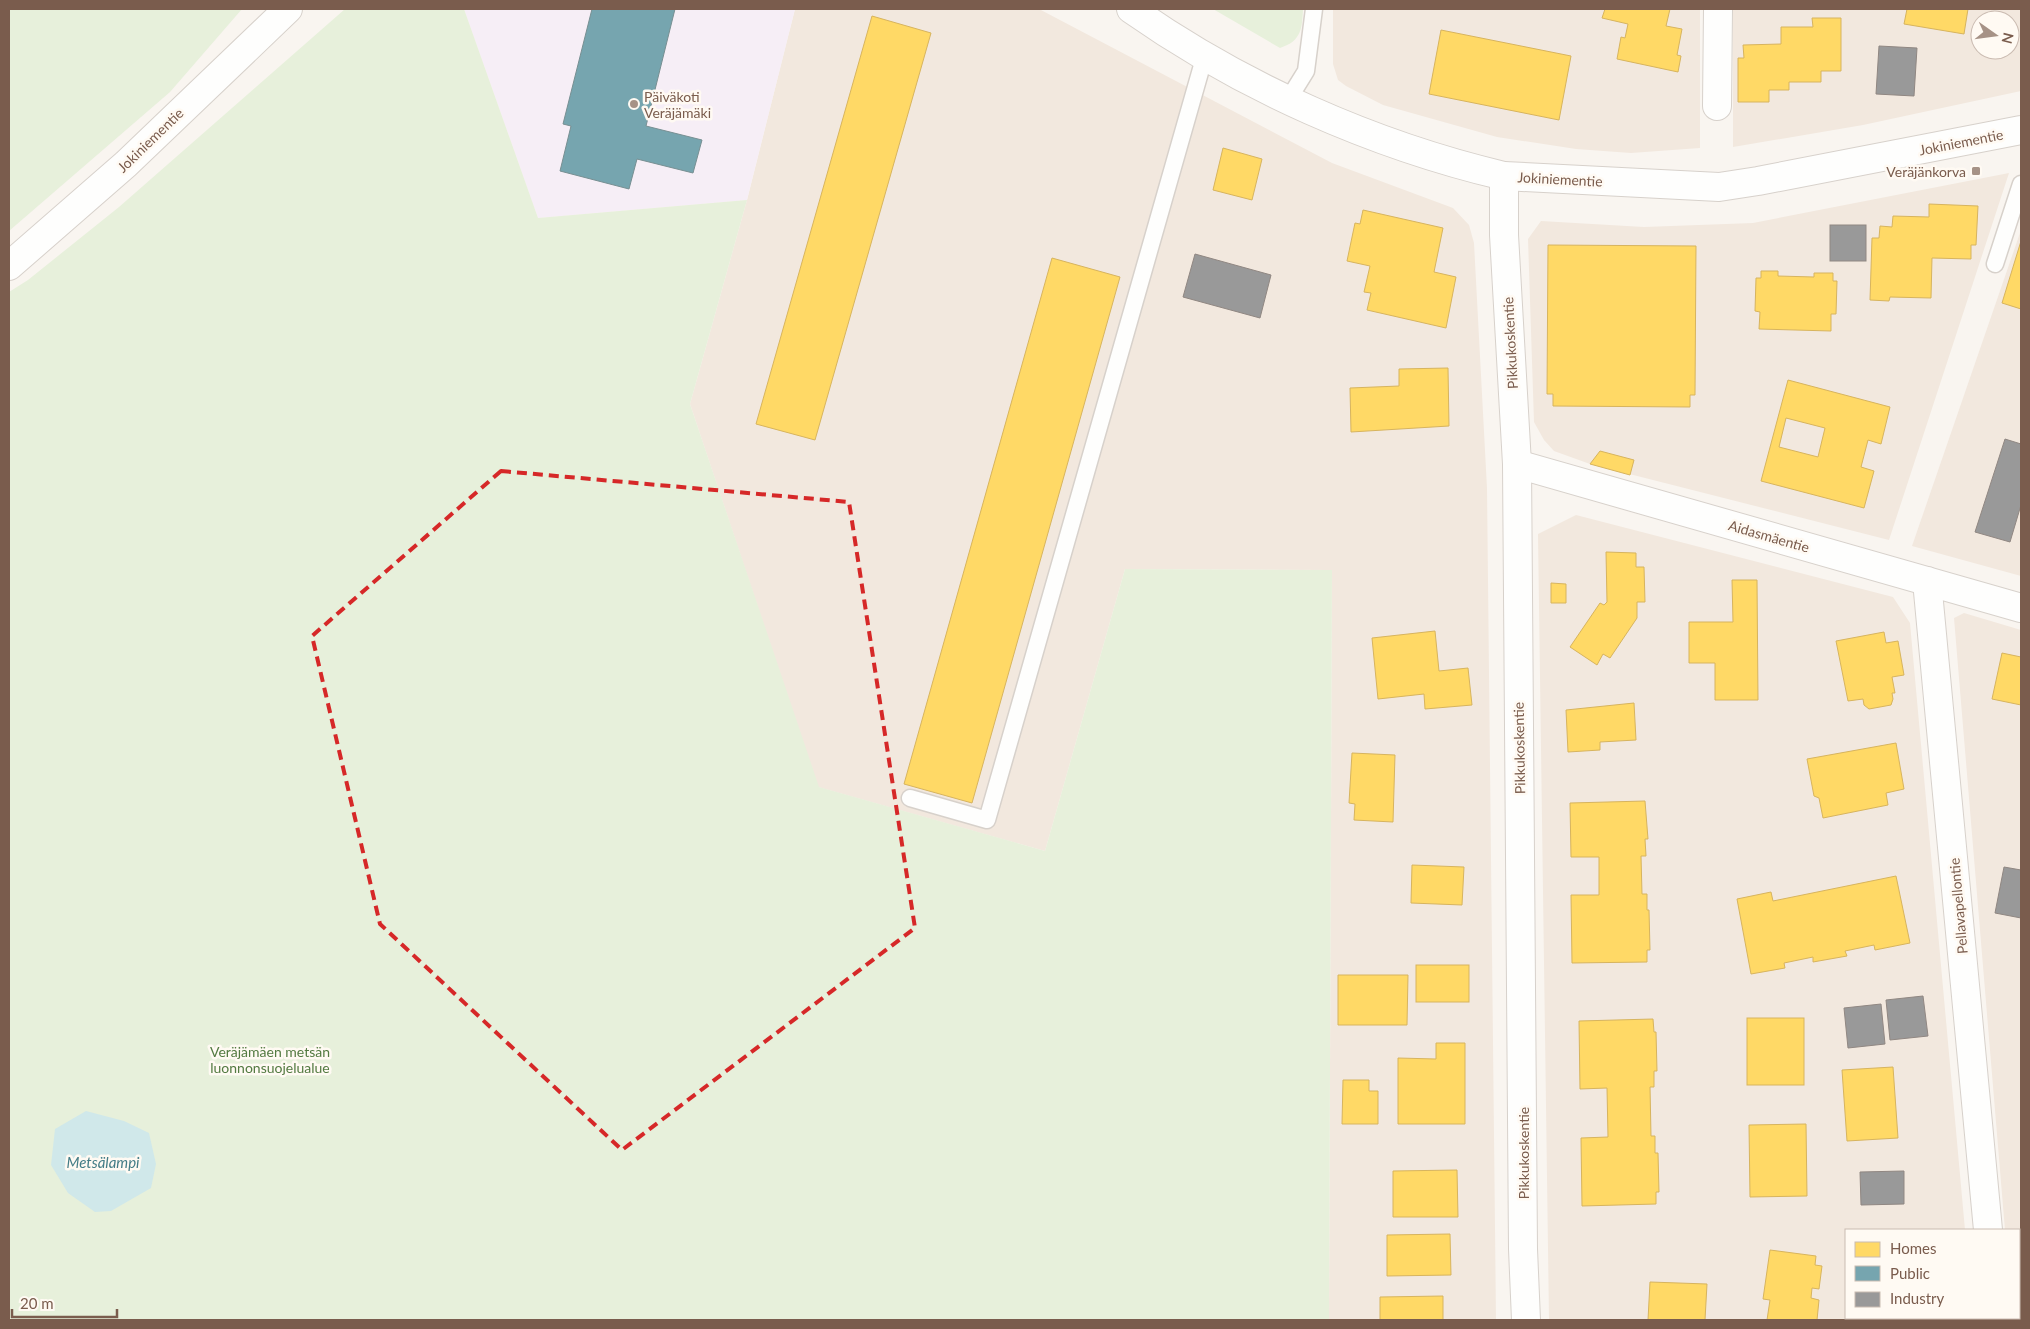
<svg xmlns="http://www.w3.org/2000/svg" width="2030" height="1329" font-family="Lato,sans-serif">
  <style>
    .residential { fill: #f2e8de; fill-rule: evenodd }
    .education { fill: #f6eef6 }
    .green { fill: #e7f0db }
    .water { fill: #d0e8ea }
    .homes { fill: #ffd966; stroke: #d7b45e; fill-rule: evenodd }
    .public { fill: #76a5af; stroke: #778f92 }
    .industry { fill: #999; stroke: #908782 }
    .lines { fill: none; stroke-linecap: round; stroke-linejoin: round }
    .service-casing { stroke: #d7d1cb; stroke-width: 19 }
    .minor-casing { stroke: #d7d1cb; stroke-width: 30 }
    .tertiary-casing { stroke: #d7d1cb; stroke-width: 30 }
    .service { stroke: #fefefd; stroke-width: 16 }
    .minor { stroke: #fefefd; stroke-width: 28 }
    .tertiary { stroke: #fefefd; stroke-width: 28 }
    .marked { fill: none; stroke: #d62828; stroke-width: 4; stroke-dasharray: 10 6; stroke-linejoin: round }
    .poi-dot { fill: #a69286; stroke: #fffaf3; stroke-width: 2 }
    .labels { text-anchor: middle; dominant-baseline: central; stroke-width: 5; stroke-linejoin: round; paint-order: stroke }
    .poi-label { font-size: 14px; fill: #7a5c4d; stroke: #fffaf3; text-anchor: start }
    .street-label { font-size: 14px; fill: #7a5c4d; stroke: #fffaf3 }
    .park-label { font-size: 14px; fill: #537a41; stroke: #fffaf3 }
    .water-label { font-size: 15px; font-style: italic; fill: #437c86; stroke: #fffaf3 }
  </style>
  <rect width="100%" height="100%" fill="#f9f5f0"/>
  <!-- residential -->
  <g class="residential">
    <path d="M795,9H1039L1332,163L1453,208L1469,225L1474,243L1487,488L1496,1320H1329L1332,570L1125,569L1045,851L818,787L690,404L747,200Z"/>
    <path d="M1333,9H1700V148L1631,153L1576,149L1497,137L1383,105L1346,86L1338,80L1333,64Z"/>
    <path d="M1733,9H2021V91L1863,125L1733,147ZM1980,20H2010V50H1980Z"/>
    <path d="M2009,173L1889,540L1590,464L1554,451L1544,440L1534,422L1528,239L1541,221L1644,227L1753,223Z"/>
    <path d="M2021,230V576L1912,546Z"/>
    <path d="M1576,515L1893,597L1910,623L1965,1230H1846V1318H1973V1320H1549L1538,534Z"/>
    <path d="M1964,613L2021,630V1320L2018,1318L2019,1230H2005L1954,618Z"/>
  </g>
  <!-- education -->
  <path class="education" d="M464,9H795L747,200L538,218Z"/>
  <!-- green -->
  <g class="green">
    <path d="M9,9H242L170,92L9,231Z"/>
    <path d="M345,9H464L538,218L747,200L690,404L819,787L1045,851L1125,569L1332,570L1329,1320H9V292L28,280L119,207Z"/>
    <path d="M1213,9H1303C1302,28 1302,41 1280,48Z"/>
  </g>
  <!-- water -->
  <path class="water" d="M86,1111L124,1121L149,1133L156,1164L151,1188L111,1211L95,1212L68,1193L51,1165L55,1129Z"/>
  <!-- homes -->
  <g class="homes">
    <path d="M1605,9H1670L1666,26L1682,29L1677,55L1681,56L1678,72L1617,59L1621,37L1625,38L1628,24L1602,18Z"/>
    <path d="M1907,9H1968L1964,34L1904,24Z"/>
    <path d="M872,16L931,33L815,440L756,424Z"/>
    <path d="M1812,18H1841V71H1821V82H1789V90H1769V102H1738V58H1744L1743,45L1781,44V27H1813Z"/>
    <path d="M1441,30L1571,56L1559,120L1429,94Z"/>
    <path d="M1223,148L1262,159L1252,200L1213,190Z"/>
    <path d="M1929,204L1978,206L1976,245H1971V259L1932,258L1931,298L1890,297L1889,301L1870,300L1872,238H1879L1880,226L1892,227L1893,216L1929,217Z"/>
    <path d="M1363,210L1443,228L1434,272L1456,277L1446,328L1367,310L1371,293L1364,292L1370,266L1347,261L1355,223L1360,224Z"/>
    <path d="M2021,241V309L2002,303Z"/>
    <path d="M1548,245L1696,246L1695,395H1690V407L1553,406V394H1547Z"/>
    <path d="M1052,258L1120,277L972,803L904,784Z"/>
    <path d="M1761,271H1778V276L1814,277V273H1833V281H1837L1836,314H1831V331L1759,329L1760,312L1755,311L1756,278H1761Z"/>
    <path d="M1448,368L1449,426L1351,432L1350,388L1399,386V369Z"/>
    <path d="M1788,380L1890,407L1881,444L1868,440L1861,467L1874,471L1864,508L1761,481ZM1786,418L1825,428L1818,457L1779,447Z"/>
    <path d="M1600,451L1634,460L1630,475L1590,464Z"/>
    <path d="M1606,552L1636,553V567H1644L1645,602H1637V618L1610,658L1603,654L1597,665L1570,647L1600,603L1604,605L1607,602Z"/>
    <path d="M1732,580H1757L1758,700H1715V663H1689V622H1733Z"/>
    <path d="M1551,583L1566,584V603H1551Z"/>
    <path d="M1435,631L1439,671L1468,668L1472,705L1425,709L1424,694L1378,699L1372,638Z"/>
    <path d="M1884,632L1886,643L1898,641L1904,675L1892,677L1895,693H1892L1893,699L1891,705L1869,709L1864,705L1863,699L1848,701L1836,641Z"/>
    <path d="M2002,653L2021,657V705L1992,699Z"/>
    <path d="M1634,703L1636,740L1600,742V750L1568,752L1566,710Z"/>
    <path d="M1896,743L1904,789L1886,793L1888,805L1823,818L1819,798L1814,796L1807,759Z"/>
    <path d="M1352,753L1395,755L1393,822L1354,820L1355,804L1349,803Z"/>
    <path d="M1645,801L1648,839H1645L1646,856H1641L1642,894H1647V910H1649L1650,950H1647V962L1572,963L1571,895H1599V857H1571L1570,803Z"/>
    <path d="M1412,865L1464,867L1462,905L1411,903Z"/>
    <path d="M1896,876L1910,943L1875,950L1874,945L1845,951L1847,956L1813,962V957L1784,963L1785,968L1751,974L1737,899L1771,892L1773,901Z"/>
    <rect x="1416" y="965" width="53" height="37"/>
    <path d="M1338,975H1408L1407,1025H1338Z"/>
    <rect x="1747" y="1018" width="57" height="67"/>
    <path d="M1653,1019L1654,1032H1656L1657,1071H1654V1087H1650L1651,1136H1655V1153H1658L1659,1192H1656V1204L1582,1206L1581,1138L1608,1137L1607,1088L1580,1089L1579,1021Z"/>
    <path d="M1436,1043H1465V1124H1398V1058L1436,1059Z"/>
    <path d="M1893,1067L1898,1138L1847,1141L1842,1070Z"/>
    <path d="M1343,1080H1369V1091H1378V1124H1342Z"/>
    <path d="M1806,1124L1807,1196L1750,1197L1749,1125Z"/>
    <path d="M1457,1170L1458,1217H1393V1171Z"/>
    <path d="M1450,1234L1451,1275L1387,1276V1235Z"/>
    <path d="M1770,1250L1816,1256L1815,1265L1822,1266L1819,1289L1812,1288L1811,1298L1819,1300L1817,1320H1767L1770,1300L1763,1299Z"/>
    <path d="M1650,1282L1707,1284L1705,1320H1648Z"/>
    <path d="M1443,1296V1320H1380V1297Z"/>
    <rect x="1857" y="1318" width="71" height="2"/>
  </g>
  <!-- public -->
  <path class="public" d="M592,9H675L646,126L702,140L693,173L637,159L629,189L560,171L571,126L563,124Z"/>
  <!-- industry -->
  <g class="industry">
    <path d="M1879,46L1917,48L1914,96L1876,94Z"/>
    <rect x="1830" y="225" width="36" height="36"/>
    <path d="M1195,254L1271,275L1260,318L1183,297Z"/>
    <path d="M2005,439L2021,444V505L2010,542L1975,532Z"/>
    <path d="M2004,867L2021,870V918L1995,913Z"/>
    <path d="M1923,996L1928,1036L1890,1040L1886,1000Z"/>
    <path d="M1881,1004L1885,1044L1848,1048L1844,1008Z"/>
    <path d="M1904,1171V1204L1861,1205L1860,1172Z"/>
  </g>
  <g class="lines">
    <!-- service casing -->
    <g class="service-casing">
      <g id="service">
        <path d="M1288,100L1306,71L1314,9"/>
        <path d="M1995,264L2021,184"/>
        <path d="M910,798L987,820L1205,55"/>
      </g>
    </g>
    <!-- minor casing -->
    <g class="minor-casing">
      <g id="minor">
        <path d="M1717,106L1718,9"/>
        <path d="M1504,176V235L1517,464L1523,1249L1526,1320"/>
        <path d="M9,266L126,164L288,9"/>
        <path d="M1517,464L2021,608"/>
        <path d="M1927,581L1988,1230"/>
        <path d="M2003,1318L2004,1320"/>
      </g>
    </g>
    <!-- tertiary casing -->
    <g class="tertiary-casing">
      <path id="tertiary" d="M1131,9C1242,87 1373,145 1504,176L1719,187L1758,181L2021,130"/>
    </g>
    <!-- service -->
    <use href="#service" class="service"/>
    <!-- minor -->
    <use href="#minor" class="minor"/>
    <!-- tertiary -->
    <use href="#tertiary" class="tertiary"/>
  </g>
  <!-- marked area -->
  <path class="marked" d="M501,471L849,502L915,928L622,1150L380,924L312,636Z"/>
  <!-- markers -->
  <g class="poi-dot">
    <circle cx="634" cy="104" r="5"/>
    <rect x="1971" y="166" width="10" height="10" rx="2.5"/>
  </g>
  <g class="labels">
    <!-- poi labels -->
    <g class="poi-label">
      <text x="644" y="96">Päiväkoti<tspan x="644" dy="16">Veräjämäki</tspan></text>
      <text x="1966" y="171" text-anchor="end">Veräjänkorva</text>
    </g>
    <!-- street labels -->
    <g class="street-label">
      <text transform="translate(150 140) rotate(-44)">Jokiniementie</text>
      <text transform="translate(1961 142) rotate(-11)">Jokiniementie</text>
      <text transform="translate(1560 179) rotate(3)">Jokiniementie</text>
      <text transform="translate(1510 343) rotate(-93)">Pikkukoskentie</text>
      <text transform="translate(1769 536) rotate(16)">Aidasmäentie</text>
      <text transform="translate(1519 748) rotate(-91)">Pikkukoskentie</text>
      <text transform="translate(1958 906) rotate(-95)">Pellavapellontie</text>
      <text transform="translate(1523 1153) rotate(-90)">Pikkukoskentie</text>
    </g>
    <!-- park labels -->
    <g class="park-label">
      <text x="270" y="1051">Veräjämäen metsän<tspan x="270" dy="16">luonnonsuojelualue</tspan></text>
    </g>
    <!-- water labels -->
    <g class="water-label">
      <text x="103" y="1162">Metsälampi</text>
    </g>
  </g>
  <!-- border -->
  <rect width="2030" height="1329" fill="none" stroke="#7a5c4d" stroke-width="20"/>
  <!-- legend -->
  <rect x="1845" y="1229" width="175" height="90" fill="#fffaf3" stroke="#cabbb1"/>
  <rect x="1855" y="1242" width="25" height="15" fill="#ffd966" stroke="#cabbb1"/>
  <text x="1890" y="1254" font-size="15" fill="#7a5c4d">Homes</text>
  <rect x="1855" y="1266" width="25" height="15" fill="#76a5af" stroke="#cabbb1"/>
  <text x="1890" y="1279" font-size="15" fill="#7a5c4d">Public</text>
  <rect x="1855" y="1292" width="25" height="15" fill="#999999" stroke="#cabbb1"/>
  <text x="1890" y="1304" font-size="15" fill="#7a5c4d">Industry</text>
  <!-- north arrow -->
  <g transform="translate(1995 35) rotate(104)"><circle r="24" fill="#fffaf3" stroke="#cabbb1"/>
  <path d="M0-4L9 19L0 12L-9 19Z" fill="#a69286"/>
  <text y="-8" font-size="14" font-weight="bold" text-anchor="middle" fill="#7a5c4d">N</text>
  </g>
  <!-- scale -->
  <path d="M12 1309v8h105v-8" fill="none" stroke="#7a5c4d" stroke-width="2.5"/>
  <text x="20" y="1309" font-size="15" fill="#7a5c4d" stroke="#fffaf3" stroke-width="4" paint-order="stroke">20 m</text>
</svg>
